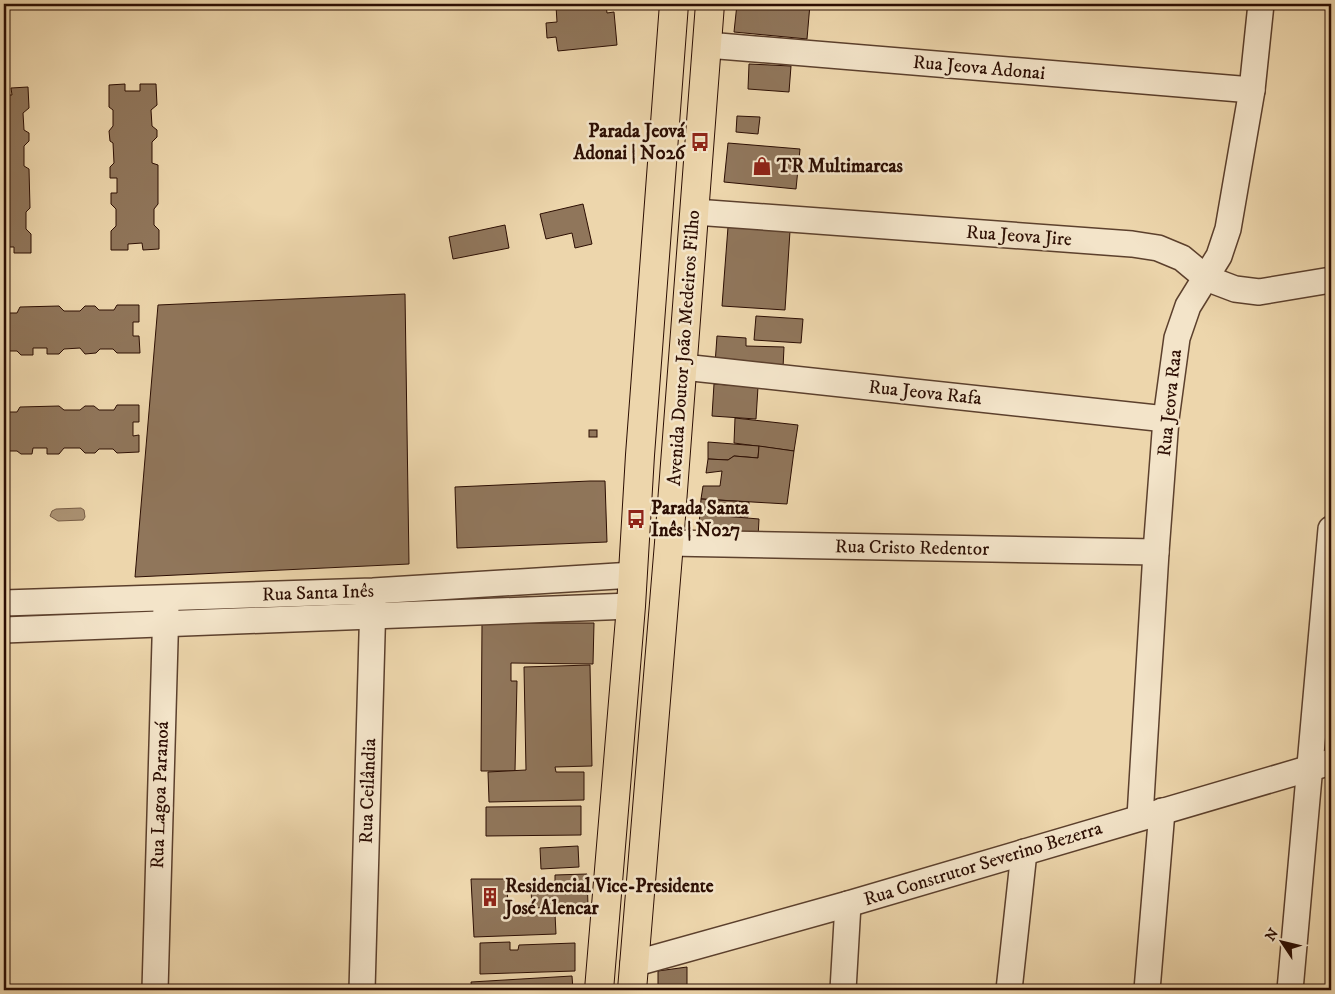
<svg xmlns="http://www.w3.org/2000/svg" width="1335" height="994" font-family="'IM FELL DW Pica',serif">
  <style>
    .water { fill: #ab9273; stroke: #785d46 }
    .building { fill: #90765b; stroke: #2c0e03 }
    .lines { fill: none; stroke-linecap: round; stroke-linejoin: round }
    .minor-casing { stroke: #5c402d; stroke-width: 28 }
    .major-casing { stroke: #2c0e03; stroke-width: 30 }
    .minor { stroke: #f3e4c9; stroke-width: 25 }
    .major { stroke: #edd6ac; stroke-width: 28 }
    .labels { text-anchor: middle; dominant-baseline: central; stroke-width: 5; stroke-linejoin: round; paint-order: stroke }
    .street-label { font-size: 19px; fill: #2c0e03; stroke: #f3e4c9 }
    .poi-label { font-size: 19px; font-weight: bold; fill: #2c0e03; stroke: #f3e4c9; text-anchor: start }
  </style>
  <rect width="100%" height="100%" fill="#edd6ac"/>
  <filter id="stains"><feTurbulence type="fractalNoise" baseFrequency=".004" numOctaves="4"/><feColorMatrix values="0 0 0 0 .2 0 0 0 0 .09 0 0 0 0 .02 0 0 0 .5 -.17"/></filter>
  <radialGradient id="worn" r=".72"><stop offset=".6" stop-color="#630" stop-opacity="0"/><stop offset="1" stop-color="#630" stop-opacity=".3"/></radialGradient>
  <!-- water -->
  <path class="water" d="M81,508L84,510L85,517L83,520L58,521L50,516L52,511L56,509Z"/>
  <!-- building -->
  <g class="building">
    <path d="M586,4H606L607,13L614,12L617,45L558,51L556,37L547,38L546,23L557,22L556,6Z"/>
    <path d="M737,4H810L807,39L734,32Z"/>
    <path d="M749,64L791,66L789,92L748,89Z"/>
    <path d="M125,84V91H140V84H156L157,105L151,110L152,126L157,130V137L152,142V163L158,165V204L154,209V225L159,230V249L143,250L142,243L128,244V250H111V231L116,226V209L111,204V193H117V178H110V167L114,163L113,143L110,141L109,131L113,126V110L109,107V85Z"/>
    <path d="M28,87L29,108L23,113L24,130L29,133V141L24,146V166L29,169L30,208L26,212V229L31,234V253H14V247H4V95H12L11,88Z"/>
    <path d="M737,116L760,117L758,134L736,132Z"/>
    <path d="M728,143L800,149L796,189L724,182Z"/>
    <path d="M583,204L592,244L575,248L572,233L546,239L540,214Z"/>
    <path d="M505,225L509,248L453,259L449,237Z"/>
    <path d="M728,227L790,231L785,310L722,306Z"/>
    <path d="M405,294L409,564L135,577L158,305Z"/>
    <path d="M117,305H139V322H133V336H139L140,353H117L113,349H100L96,353L85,354L80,348L64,349L59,354H47V348H33V355H21L17,351H4V313H17L20,307L59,306L64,311H80L85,306H95L99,310H114Z"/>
    <path d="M756,316L803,319L801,343L754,340Z"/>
    <path d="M717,336L746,338V346L784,347L783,368L715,364Z"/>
    <path d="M714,384L758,387L756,419L712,416Z"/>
    <path d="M117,405H139V422H133V436L139,435V452L117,453L113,449H99L95,453H85L80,448H64L59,454H47V448H33L32,454H21L17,451H4V412H17L20,407L59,406L64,410H80L85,406H94L99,410H114Z"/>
    <path d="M735,418L798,425L794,451L734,443Z"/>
    <rect x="589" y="430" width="8" height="7"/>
    <path d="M708,442L759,446L758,458L734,456L728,460L708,459Z"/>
    <path d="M759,446L794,451L787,504L701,499L703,486H720L722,471L706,473L708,459L728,460L734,456L758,458Z"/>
    <path d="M590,481H605L607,542L457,548L455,487Z"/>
    <path d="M701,499L749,502L748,517L700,514Z"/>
    <path d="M700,514L759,519L758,538L698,533Z"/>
    <path d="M482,623H594L593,664L511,663V681H517L515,771H481Z"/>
    <path d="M590,665L592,766L555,767L556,772H584V800L489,802L488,772L526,770L524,667Z"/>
    <path d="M581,806V835L486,836V807Z"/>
    <path d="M578,846L579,867L541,869L540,848Z"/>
    <path d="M587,874L588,906L532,908L531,889L555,888V875Z"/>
    <path d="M471,879H507L508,914L529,915L555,914L556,934L474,937Z"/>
    <path d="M510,942V950H518L519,945L575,943V971L480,974V943Z"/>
    <path d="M687,967V990H658V971Z"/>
    <path d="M572,976L573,990H472L471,982Z"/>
  </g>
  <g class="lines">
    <!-- minor casing -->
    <g class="minor-casing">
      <g id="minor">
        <path d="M707,45L1252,90"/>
        <path d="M695,212L1132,244L1158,248L1182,258L1206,278L1235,289L1259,292L1331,280"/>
        <path d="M683,367L1166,419"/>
        <path d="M669,543L1156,552"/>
        <path d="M4,603L373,591L633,575"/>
        <path d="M4,630L631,606"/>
        <path d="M1140,817L1156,552L1166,419L1177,338L1188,306L1219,256L1228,229L1252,90L1261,4"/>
        <path d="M633,964L848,904L1331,762"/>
        <path d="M155,990L166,606"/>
        <path d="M362,990L373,600"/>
        <path d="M843,990L848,904"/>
        <path d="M1009,990L1024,852"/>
        <path d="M1147,990L1162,811"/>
        <path d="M1290,990L1331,529"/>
      </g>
    </g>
    <!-- major casing -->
    <g class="major-casing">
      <g id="major">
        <path d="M599,990L631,606L640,455L674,4"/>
        <path d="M632,990L669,543L710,4"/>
      </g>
    </g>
    <!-- minor -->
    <use href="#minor" class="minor"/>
    <!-- major -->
    <use href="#major" class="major"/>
  </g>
  <!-- icons -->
  <defs>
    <g id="bus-bare" transform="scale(1.5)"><path d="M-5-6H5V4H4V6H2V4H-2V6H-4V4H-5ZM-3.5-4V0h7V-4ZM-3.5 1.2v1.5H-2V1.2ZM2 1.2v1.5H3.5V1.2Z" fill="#8f2418" stroke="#f3e4c9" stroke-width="2.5" paint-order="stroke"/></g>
    <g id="shop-bare" transform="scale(1.5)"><path d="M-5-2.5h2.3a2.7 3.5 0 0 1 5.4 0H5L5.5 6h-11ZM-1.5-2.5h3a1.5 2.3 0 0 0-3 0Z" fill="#8f2418" stroke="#f3e4c9" stroke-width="2.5" paint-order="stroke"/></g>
    <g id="building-bare" transform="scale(1.5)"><path d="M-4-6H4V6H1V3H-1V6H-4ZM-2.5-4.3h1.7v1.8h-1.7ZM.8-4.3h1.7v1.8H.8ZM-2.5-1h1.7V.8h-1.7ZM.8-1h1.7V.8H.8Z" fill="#8f2418" stroke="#f3e4c9" stroke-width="2.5" paint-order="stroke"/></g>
  </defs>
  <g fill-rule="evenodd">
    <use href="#bus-bare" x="700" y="142"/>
    <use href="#shop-bare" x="762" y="166"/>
    <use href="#bus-bare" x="636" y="519"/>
    <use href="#building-bare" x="490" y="897"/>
  </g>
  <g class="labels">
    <!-- street labels -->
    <g class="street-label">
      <text transform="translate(979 68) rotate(5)">Rua Jeova Adonai</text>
      <text transform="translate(1019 236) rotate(4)">Rua Jeova Jire</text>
      <text transform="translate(684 348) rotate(-86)">Avenida Doutor João Medeiros Filho</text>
      <text transform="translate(925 393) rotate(6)">Rua Jeova Rafa</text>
      <text transform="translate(1170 403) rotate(-84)">Rua Jeova Raa</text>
      <text transform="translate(912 548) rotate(1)">Rua Cristo Redentor</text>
      <text transform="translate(318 593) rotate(-2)">Rua Santa Inês</text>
      <text transform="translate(368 791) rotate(-88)">Rua Ceilândia</text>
      <text transform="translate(160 795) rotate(-88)">Rua Lagoa Paranoá</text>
      <text transform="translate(983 864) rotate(-17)">Rua Construtor Severino Bezerra</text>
    </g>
    <!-- poi labels -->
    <g class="poi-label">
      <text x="685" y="131" text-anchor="end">Parada Jeová<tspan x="685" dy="22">Adonai | N026</tspan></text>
      <text x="777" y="166">TR Multimarcas</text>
      <text x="651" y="508">Parada Santa<tspan x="651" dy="22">Inês | N027</tspan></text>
      <text x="505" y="886">Residencial Vice-Presidente<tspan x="505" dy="22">José Alencar</tspan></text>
    </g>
  </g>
  <!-- margin -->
  <rect width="1335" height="994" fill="none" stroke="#edd6ac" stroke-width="20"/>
  <rect x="5" y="5" width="1325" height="984" fill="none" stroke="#2c0e03" stroke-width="2.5"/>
  <rect x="10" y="10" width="1315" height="974" fill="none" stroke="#2c0e03"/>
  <!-- north arrow -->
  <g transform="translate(1282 942) rotate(305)" stroke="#f3e4c9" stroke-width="4" paint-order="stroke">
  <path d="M0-4L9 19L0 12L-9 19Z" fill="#2c0e03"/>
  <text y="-8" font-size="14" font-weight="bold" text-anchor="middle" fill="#2c0e03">N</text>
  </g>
  <rect width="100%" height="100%" filter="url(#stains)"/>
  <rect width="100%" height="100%" fill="url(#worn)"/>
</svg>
